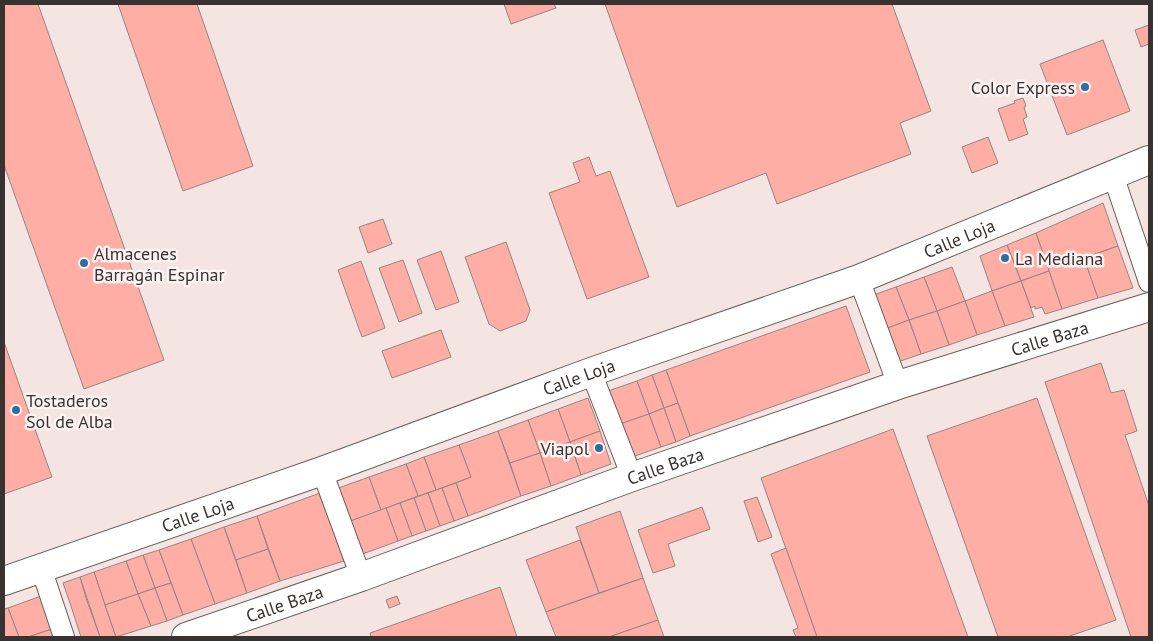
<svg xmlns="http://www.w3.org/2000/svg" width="1153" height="641" font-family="'PT Sans',sans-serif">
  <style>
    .building { fill: #feaea4; stroke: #958684 }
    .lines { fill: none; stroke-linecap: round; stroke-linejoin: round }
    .street-casing { stroke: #6a5d5b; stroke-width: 22 }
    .secondary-casing { stroke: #6a5d5b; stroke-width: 30 }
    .street { stroke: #fff; stroke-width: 20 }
    .secondary { stroke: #fff; stroke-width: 28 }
    .poi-dot { fill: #2c6da3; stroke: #fdf3f2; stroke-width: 2 }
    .labels { text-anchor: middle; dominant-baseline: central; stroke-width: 5; stroke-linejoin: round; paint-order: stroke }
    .poi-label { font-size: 18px; fill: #383231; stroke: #fdf3f2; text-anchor: start }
    .street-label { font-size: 18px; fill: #383231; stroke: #fdf3f2 }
  </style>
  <rect width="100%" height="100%" fill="#f4e5e2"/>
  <!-- building -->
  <g class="building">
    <path d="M4,4H38L164,360L84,389L4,165Z"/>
    <path d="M118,4H197L253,166L183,191Z"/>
    <path d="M504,4H554L556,8L511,24Z"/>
    <path d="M605,4H892L931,111L900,123L911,154L777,204L766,173L677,207Z"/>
    <path d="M1149,25V44L1141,47L1135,30Z"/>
    <path d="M1103,40L1130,111L1067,135L1040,64Z"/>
    <path d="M1023,98L1026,106L1024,107L1027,117L1023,119L1028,134L1009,141L998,109L1015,103L1014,101Z"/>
    <path d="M988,137L998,163L972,173L962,147Z"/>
    <path d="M589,157L596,176L610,171L649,277L587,299L549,193L580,182L573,163Z"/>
    <path d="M1103,203L1118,246L1084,258L1098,298L1062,309L1036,233Z"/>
    <path d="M383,219L392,244L368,253L359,227Z"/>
    <path d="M1036,233L1049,271L1021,281L1007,245Z"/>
    <path d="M506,242L530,310L526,321L500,331L489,324L465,257Z"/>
    <path d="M1007,245L1021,281L992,291L980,256Z"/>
    <path d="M1118,246L1133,288L1098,298L1084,258Z"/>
    <path d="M441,251L459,302L436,310L417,260Z"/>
    <path d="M403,260L422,313L399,322L379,268Z"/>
    <path d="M361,261L385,328L362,337L338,270Z"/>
    <path d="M952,267L965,301L937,311L924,277Z"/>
    <path d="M1049,271L1062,309L1045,314L1042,307L1035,309V306L1031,308L1021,281Z"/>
    <path d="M924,277L937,311L909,320L896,287Z"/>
    <path d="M1021,281L1034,317L1005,326L992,291Z"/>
    <path d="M896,287L909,320L880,331L868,297Z"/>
    <path d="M992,291L1005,326L977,335L965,301Z"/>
    <path d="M965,301L977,335L949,345L937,311Z"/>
    <path d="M846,306L870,372L690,436L666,370Z"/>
    <path d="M937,311L949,345L921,354L909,320Z"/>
    <path d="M909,320L921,354L892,364L880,331Z"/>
    <path d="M441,330L451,357L392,378L382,351Z"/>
    <path d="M4,342L52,477L4,494Z"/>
    <path d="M1101,363L1111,393L1124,390L1137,431L1125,435L1149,506V637H1131L1045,382Z"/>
    <path d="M666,370L678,403L664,408L652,375Z"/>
    <path d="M652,375L664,408L649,414L637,381Z"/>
    <path d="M637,381L649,414L620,424L608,391Z"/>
    <path d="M588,398L600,431L570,442L558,409Z"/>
    <path d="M1037,398L1116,620L1067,637H998L927,436Z"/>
    <path d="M678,403L690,436L676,442L664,408Z"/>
    <path d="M664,408L676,442L661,447L649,414Z"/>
    <path d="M558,409L570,442L540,453L528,420Z"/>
    <path d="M649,414L661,447L632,457L620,424Z"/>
    <path d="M528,420L540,453L510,463L498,431Z"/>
    <path d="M893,429L968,637H817L761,478Z"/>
    <path d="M498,431L521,496L468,516L456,483L471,477L459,445Z"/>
    <path d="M600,431L611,464L581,475L570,442Z"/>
    <path d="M570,442L581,475L551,486L540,453Z"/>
    <path d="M459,445L471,477L436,490L424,457Z"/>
    <path d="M540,453L551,486L521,496L510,463Z"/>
    <path d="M424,457L436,490L418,496L406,464Z"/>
    <path d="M406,464L418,496L381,510L369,477Z"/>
    <path d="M369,477L381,510L345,523L333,490Z"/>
    <path d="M456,483L468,516L454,521L442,488Z"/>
    <path d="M442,488L454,521L440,526L428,493Z"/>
    <path d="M320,493L344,561L280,581L257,516Z"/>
    <path d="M428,493L440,526L426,531L414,498Z"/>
    <path d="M757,497L772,537L758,542L744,501Z"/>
    <path d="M414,498L426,531L412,536L400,503Z"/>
    <path d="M400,503L412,536L398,541L386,508Z"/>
    <path d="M702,507L710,529L668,544L675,566L653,573L638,530Z"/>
    <path d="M386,508L398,541L357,556L345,523Z"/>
    <path d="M620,511L643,578L599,593L576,527Z"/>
    <path d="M257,516L268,549L236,560L224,527Z"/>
    <path d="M224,527L247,593L215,604L191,539Z"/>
    <path d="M191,539L215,604L183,615L159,550Z"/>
    <path d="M580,540L599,593L546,612L526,560Z"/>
    <path d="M786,548L817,637H796L793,630L798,628L771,554Z"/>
    <path d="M268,549L280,581L247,593L236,560Z"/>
    <path d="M159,550L171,583L155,588L143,555Z"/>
    <path d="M143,555L155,588L138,594L126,561Z"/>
    <path d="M126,561L138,594L105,605L94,572Z"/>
    <path d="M94,572L105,605L116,637H100L80,577Z"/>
    <path d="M80,577L86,598L100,637H81L70,603L63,583Z"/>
    <path d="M643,578L658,620L609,637H556L546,612Z"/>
    <path d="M171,583L183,615L167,621L155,588Z"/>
    <path d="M500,587L517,637H371L370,633Z"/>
    <path d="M155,588L167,621L151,626L138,594Z"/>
    <path d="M138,594L151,626L116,637L105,605Z"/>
    <path d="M41,596L52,629L28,637H19L8,608Z"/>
    <path d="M397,596L400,604L389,608L386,600Z"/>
    <path d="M8,608L19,637H4V609Z"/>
    <path d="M658,620L664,637H609Z"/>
    <path d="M52,629L56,637H28Z"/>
  </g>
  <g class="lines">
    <!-- street casing -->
    <g class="street-casing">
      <g id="street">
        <path d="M1113,175L1149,282"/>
        <path d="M859,279L898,385"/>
        <path d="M591,372L632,477"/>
        <path d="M322,471L361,577"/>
        <path d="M41,568L64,637"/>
      </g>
    </g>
    <!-- secondary casing -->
    <g class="secondary-casing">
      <g id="secondary">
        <path id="s1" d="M4,581L322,471L591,372L859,279L1149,160"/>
        <path id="s2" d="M186,637L361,577L632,477L898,385L1149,307"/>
      </g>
    </g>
    <!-- street -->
    <use href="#street" class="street"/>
    <!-- secondary -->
    <use href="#secondary" class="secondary"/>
  </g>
  <!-- markers -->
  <g class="poi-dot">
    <circle cx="1085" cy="87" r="5"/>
    <circle cx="1005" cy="258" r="5"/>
    <circle cx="84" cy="263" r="5"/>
    <circle cx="16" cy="410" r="5"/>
    <circle cx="599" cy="448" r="5"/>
  </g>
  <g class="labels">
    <!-- poi labels -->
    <g class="poi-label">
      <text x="1075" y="87" text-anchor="end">Color Express</text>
      <text x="94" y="253">Almacenes<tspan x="94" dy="21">Barragán Espinar</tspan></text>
      <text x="1015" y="258">La Mediana</text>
      <text x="26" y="400">Tostaderos<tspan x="26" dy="21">Sol de Alba</tspan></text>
      <text x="589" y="448" text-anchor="end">Viapol</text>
    </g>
    <!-- street labels -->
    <g class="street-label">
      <text stroke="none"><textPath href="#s1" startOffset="1015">Calle Loja</textPath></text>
      <text stroke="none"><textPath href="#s2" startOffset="914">Calle Baza</textPath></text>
      <text stroke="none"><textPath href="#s1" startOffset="610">Calle Loja</textPath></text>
      <text stroke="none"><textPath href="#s2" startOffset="509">Calle Baza</textPath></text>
      <text stroke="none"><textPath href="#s1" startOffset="205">Calle Loja</textPath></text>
      <text stroke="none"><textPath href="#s2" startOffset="104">Calle Baza</textPath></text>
    </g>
  </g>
  <!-- border -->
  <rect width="1153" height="641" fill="none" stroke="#383231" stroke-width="10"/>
</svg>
